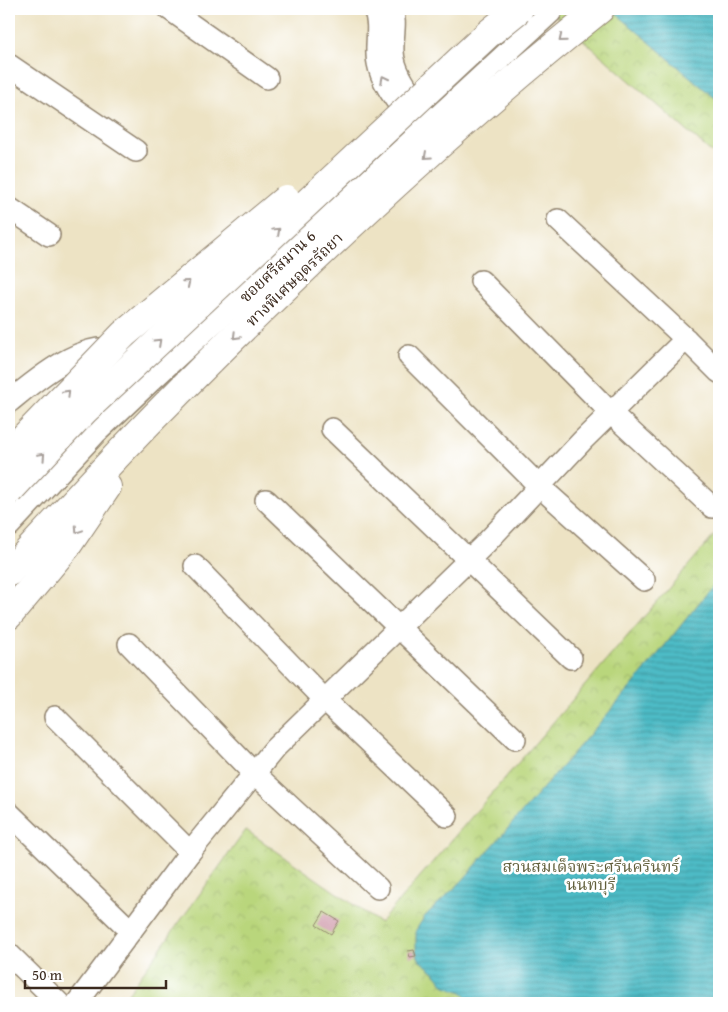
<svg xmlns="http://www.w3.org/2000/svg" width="728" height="1012" viewBox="0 0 728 1012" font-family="'Gentium Book Plus','Noto Serif Thai',serif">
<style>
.park{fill:url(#park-crowns);stroke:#7a804d}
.water{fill:url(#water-rules);stroke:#447272}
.building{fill:#cd95a7}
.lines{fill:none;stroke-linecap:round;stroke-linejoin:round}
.minor-casing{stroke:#948671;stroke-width:24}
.motorway-casing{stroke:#948671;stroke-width:30}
.minor{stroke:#fff;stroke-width:21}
.motorway{stroke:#fff;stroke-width:28}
.motorway-bridge-casing{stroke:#948671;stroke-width:30;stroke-linecap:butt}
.motorway-bridge{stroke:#fff;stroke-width:28}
.oneway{stroke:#a79f9a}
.labels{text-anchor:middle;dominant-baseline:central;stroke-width:5;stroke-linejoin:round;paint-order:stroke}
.street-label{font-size:16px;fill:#3b2a1e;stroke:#fff}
.park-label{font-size:16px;fill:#615e3a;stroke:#fff}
</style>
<defs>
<pattern id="park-crowns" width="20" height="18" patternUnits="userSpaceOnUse" patternTransform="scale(1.25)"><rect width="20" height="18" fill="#b9d67c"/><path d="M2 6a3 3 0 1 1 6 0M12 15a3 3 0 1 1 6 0" fill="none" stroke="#a0b86b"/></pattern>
<pattern id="water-rules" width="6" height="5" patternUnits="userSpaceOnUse" patternTransform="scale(1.25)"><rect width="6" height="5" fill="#4dbbc6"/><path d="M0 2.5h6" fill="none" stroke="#4198a0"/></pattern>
</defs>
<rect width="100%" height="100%" fill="#fff"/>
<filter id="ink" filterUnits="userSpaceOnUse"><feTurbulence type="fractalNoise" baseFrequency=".02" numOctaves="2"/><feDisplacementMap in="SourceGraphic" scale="10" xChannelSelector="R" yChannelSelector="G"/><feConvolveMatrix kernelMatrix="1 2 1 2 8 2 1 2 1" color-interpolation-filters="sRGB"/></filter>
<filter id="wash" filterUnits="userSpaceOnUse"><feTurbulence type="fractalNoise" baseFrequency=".0096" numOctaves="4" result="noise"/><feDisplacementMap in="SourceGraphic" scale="20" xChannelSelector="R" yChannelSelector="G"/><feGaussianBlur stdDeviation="1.12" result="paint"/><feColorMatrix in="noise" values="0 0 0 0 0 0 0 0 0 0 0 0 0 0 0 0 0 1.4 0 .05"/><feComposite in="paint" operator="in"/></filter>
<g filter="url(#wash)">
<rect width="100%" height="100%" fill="#ede3c4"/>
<!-- park -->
<g class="park">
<path d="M548,9H719V159Z"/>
<path d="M719,530V1003H121L246,830L380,923Z"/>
</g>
<!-- water -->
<g class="water">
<path d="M611,9H719V101L704,89Z"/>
<path d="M719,578V1003H475L462,992L445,986L433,971L420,961L416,952V930L425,916L462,881L637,680Z"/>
</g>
<g id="blocks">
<!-- building -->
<g class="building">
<path d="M324,912L339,921L331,934L316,925Z"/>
<path d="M414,950L416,956L410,957L408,951Z"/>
</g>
</g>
</g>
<g filter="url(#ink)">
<use href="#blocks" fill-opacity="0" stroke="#948671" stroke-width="1"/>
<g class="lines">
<defs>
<g id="minor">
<path d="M169,9L267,78"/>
<path d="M374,9C382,27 374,45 378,63C382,85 400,105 413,124"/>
<path d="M392,9C397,23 392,37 393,52C394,74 412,94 423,112"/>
<path d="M9,65L136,151"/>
<path d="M9,208L49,235"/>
<path d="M481,281L611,413L712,507"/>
<path d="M686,339L719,372"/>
<path d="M409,356L539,486L644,580"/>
<path d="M9,402C35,381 91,331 127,355C134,360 140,368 146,374"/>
<path d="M332,429L571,658"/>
<path d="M266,500L515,739"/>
<path d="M9,526L95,434L152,380L551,12"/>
<path d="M195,566L325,700L447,816"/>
<path d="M129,644L254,773L378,888"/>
<path d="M55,717L190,852"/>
<path d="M9,813L131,931"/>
<path d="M9,954L59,1003"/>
<path d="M77,1003L190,852L275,748L485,544L583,440L686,339L558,220"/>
</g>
<g id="motorway">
<path d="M9,572C57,520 105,467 155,416C296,273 443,134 600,9"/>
<path d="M9,615L67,546L107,487"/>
</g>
</defs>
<!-- minor casing -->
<use href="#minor" class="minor-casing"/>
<!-- motorway casing -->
<use href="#motorway" class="motorway-casing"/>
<!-- minor -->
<use href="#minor" class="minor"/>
<!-- motorway -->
<use href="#motorway" class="motorway"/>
<defs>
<g id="motorway-bridge">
<path d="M9,453L124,334L286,199"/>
<path d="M9,491L85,410L488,34L519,9"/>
</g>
</defs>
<!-- motorway-bridge casing -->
<use href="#motorway-bridge" class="motorway-bridge-casing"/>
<!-- motorway-bridge -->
<use href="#motorway-bridge" class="motorway-bridge"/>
</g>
<!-- one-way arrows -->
<defs><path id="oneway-chevron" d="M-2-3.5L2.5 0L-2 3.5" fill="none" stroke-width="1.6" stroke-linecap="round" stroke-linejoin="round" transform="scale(1.25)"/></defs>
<g class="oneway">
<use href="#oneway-chevron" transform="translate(562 39) rotate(141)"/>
<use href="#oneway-chevron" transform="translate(384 79) rotate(-117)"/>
<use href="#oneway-chevron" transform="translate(427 156) rotate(138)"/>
<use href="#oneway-chevron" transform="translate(277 231) rotate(-43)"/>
<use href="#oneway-chevron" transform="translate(187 283) rotate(-40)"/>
<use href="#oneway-chevron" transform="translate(236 336) rotate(135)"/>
<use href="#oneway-chevron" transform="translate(158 342) rotate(-43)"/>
<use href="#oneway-chevron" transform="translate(67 393) rotate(-46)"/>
<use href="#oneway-chevron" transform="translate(42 456) rotate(-47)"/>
<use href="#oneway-chevron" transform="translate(78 530) rotate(124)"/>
</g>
</g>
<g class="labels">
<!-- street labels -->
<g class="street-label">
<text transform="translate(277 266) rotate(-43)">ซอยศรีสมาน 6</text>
<text transform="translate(294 279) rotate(-44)">ทางพิเศษอุดรรัถยา</text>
</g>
<!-- park labels -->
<g class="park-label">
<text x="591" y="866">สวนสมเด็จพระศรีนครินทร์<tspan x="591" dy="18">นนทบุรี</tspan></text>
</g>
</g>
<!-- margin -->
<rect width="728" height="1012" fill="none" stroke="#fff" stroke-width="30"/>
<!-- scale -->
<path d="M25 980v8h141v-8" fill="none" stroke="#3b2a1e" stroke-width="2.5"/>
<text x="32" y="980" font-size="15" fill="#3b2a1e" stroke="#ffffff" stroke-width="4" paint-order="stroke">50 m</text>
</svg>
